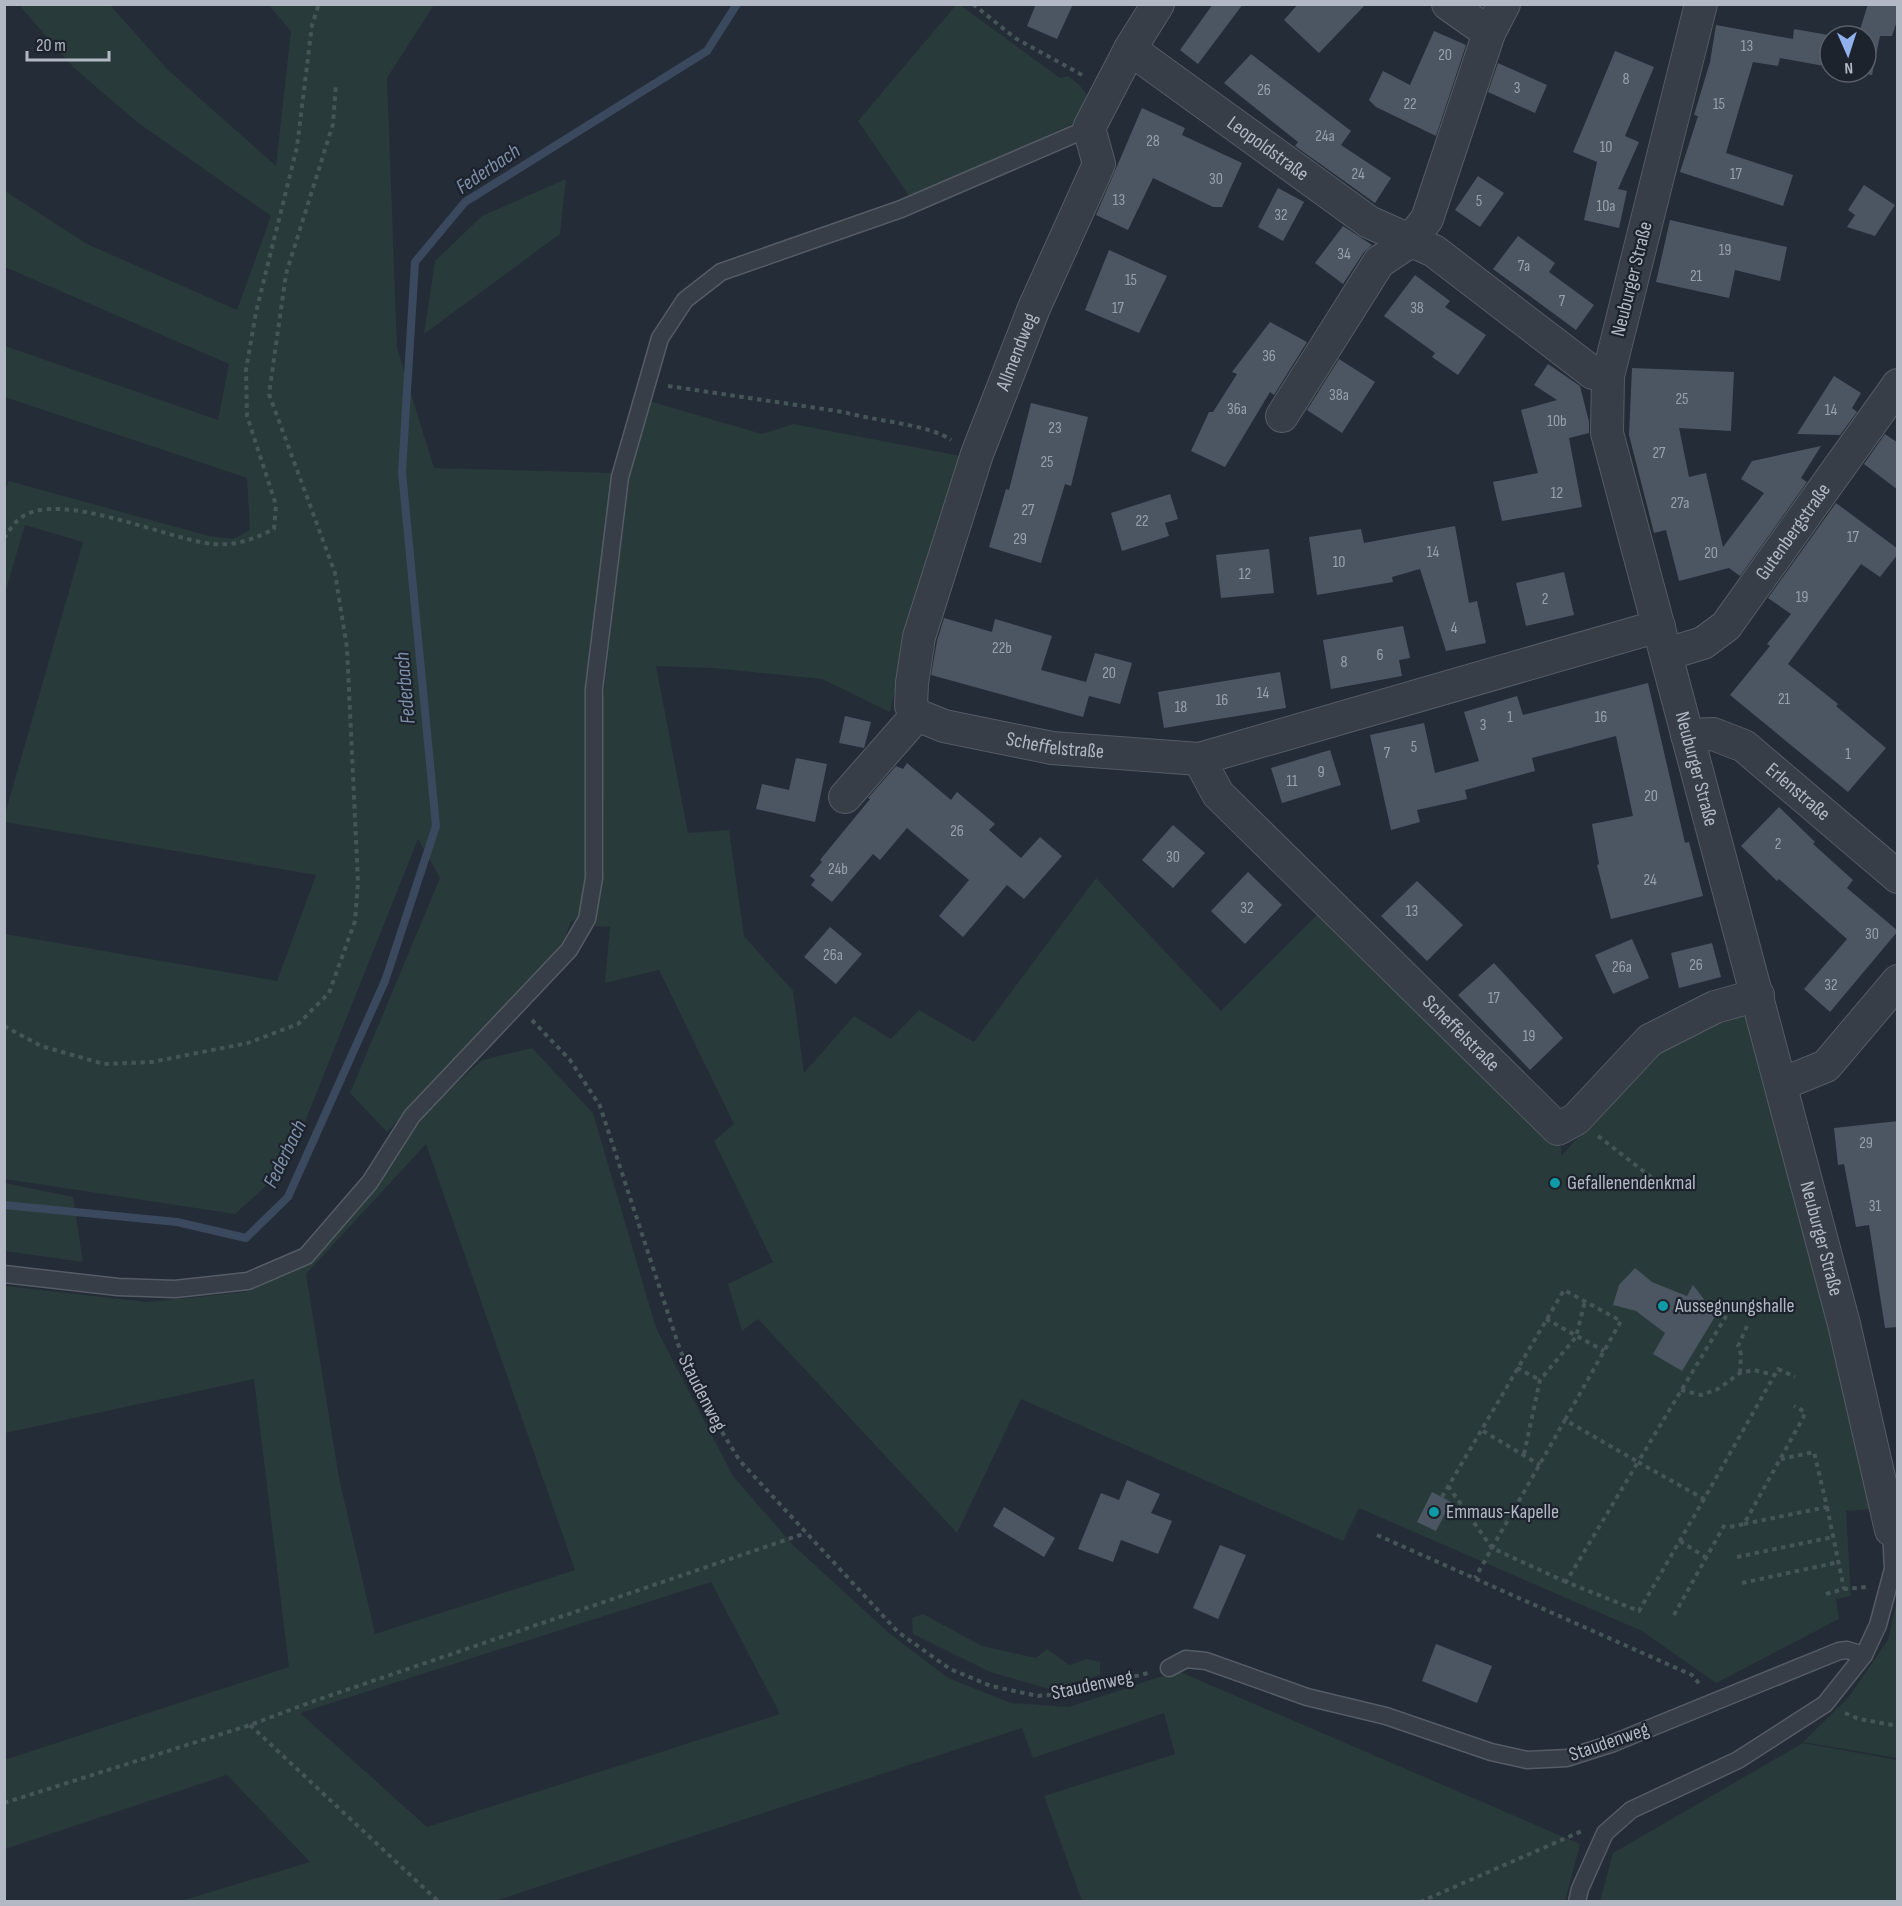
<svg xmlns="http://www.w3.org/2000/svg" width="1902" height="1906" viewBox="0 0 1902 1906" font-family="'Sofia Sans Condensed',sans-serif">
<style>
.green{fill:#293a3a;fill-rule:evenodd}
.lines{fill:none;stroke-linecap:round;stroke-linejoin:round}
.stream{stroke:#3b495f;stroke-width:8}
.building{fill:#4c5663}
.lane-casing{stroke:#555c66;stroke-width:19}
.street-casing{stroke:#555c66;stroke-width:34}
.path{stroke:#465558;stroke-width:4;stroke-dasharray:4.5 4.5;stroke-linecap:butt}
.lane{stroke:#373e48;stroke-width:16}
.street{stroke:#373e48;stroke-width:32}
.culture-dot{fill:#0f9aa8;stroke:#1d232d;stroke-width:2}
.labels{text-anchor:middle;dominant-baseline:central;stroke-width:4.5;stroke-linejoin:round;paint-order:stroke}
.number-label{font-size:16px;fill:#98a0ac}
.street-label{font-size:20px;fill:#b2b9c4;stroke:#1d232d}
.poi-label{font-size:20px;fill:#b2b9c4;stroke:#1d232d;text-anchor:start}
.water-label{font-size:21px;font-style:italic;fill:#7d8fa9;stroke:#1d232d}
</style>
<rect width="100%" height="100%" fill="#242c37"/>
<!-- green -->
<g class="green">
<path d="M19,5H110L168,70L276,166L291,31L269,5H434L387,78L397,348L434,468L614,473L587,691L585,878L579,917L571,922L561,948L387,1132L350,1093L440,878L418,839L287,1167L235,1214L5,1179V934L277,981L316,875L5,822V814L83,542L25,525L5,593L4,493L9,481L209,536L233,539L250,530L247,478L5,397V346L218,420L229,364L5,267V191L87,244L237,310L271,216L137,122L73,67Z"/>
<path d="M956,5H960L1060,78L1068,76C1089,91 1097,105 1074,123L910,197L858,121Z"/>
<path d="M566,179L560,234L424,334L435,261L482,216Z"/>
<path d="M649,401L762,434L793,424L966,457L904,652L890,712L822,679L713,668L656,666L688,833L729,830L744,936L793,991L804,1073L854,1016L891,1039L919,1010L974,1042L1096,878L1221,1011L1322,910L1561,1147V1156L1655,1055L1693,1027L1752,1009L1871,1509L1846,1511L1851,1596L1836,1599L1839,1619L1716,1683L1642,1631L1359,1508L1343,1541L1021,1399L957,1533L758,1319L742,1331L728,1284L773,1262L714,1141L734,1124L659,970L605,983L610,927L595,926L604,869L603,702L616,581L630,474Z"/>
<path d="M532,1048L593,1113L656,1328L733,1476L793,1545L889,1633L948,1678L1011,1703L1069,1707L1178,1671L1580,1844L1565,1901H1082L1044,1796L1175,1754L1164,1713L1033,1758L1022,1728L495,1901H181L310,1862L227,1775L5,1849L4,1760L289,1667L254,1379L5,1433V1286L147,1302L246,1292L310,1264L421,1116L482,1060ZM426,1144L575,1570L375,1634L339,1478L306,1274ZM711,1582L780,1714L427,1827L300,1713Z"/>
<path d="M5,1183L73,1197L83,1262L5,1251Z"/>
<path d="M1897,1600V1758L1803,1742L1848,1698L1888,1640Z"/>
<path d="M923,1614L982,1646L1036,1658L1047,1649L1069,1665L1087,1659L1100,1662V1675L1049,1689L990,1672L913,1634L912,1618Z"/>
<path d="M1803,1743L1897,1760V1901H1600L1613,1853Z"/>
</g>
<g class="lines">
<!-- stream -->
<path class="stream" d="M4,1205L177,1222L246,1238L288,1197L385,981L436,826L402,472L415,262L465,202L707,51L737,4"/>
</g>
<!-- building -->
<g class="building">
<path d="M1036,4H1073L1057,39L1027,26Z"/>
<path d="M1213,4H1243L1198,64L1180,50Z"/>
<path d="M1298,4H1366L1319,53L1284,20Z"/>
<path d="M1868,4H1898V18L1892,36H1880L1872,75L1854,72H1866V36H1858Z"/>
<path d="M1716,25L1793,39L1794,29L1834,36H1830V67L1780,58L1778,66L1753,62L1726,153L1793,175L1783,206L1680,172L1698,116L1694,115L1710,62Z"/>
<path d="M1434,31L1466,45L1436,136L1376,107L1369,100L1383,71L1410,85Z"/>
<path d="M1615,51L1654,67L1625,136L1639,142L1618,189L1627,191L1619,228L1584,220L1597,162L1573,152Z"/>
<path d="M1251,54L1351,131L1341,145L1391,178L1375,203L1295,146L1298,142L1224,83Z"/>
<path d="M1498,63L1547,85L1535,113L1488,92Z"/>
<path d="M1142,108L1185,128L1182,135L1242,163L1222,207H1213L1153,178L1128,230L1096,215Z"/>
<path d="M1478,176L1504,193L1480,227L1455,210Z"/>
<path d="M1864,185L1895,205L1875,236L1847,227L1855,215L1848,210Z"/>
<path d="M1278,188L1304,202L1283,241L1258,227Z"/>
<path d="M1670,220L1787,247L1780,281L1735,270L1729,298L1656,282Z"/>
<path d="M1343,226L1372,245L1364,252L1343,284L1315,263Z"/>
<path d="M1518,236L1555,263L1549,272L1594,305L1576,330L1493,269Z"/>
<path d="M1109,250L1167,276L1139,333L1085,310Z"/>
<path d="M1415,275L1450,301L1445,307L1486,335L1458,375L1432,357L1435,353L1384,316Z"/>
<path d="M1270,322L1307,342L1274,395L1270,392L1225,467L1191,451L1209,412H1213L1237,374L1232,372Z"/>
<path d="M1339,359L1375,382L1342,433L1307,410Z"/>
<path d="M1548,364L1580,386L1589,422V433L1569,438L1582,507L1502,521L1493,482L1538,473L1521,410L1557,400L1534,385Z"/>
<path d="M1632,368L1734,372L1731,431L1679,428L1689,477L1706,473L1723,547L1764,493L1741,479L1752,461L1821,446L1801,478L1807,482L1740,576L1729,568L1679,581L1666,530L1654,533L1629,435Z"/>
<path d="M1834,376L1861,393L1852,408L1857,412L1840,435L1797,434Z"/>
<path d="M1031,403L1088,417L1071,486L1065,484L1041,563L989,547L1006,489L1009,490Z"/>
<path d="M1885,434L1898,443V490L1864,464Z"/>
<path d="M1170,494L1178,519L1165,523L1169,536L1122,551L1111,513Z"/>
<path d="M1836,503L1898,549V554L1880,577L1861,564L1788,664L1838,704L1836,706L1886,748L1848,792L1730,695L1770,646L1767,644L1791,614L1768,598Z"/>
<path d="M1455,526L1469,603L1477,601L1486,643L1446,651L1420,569L1392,577L1393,582L1317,595L1309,537L1361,529L1364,543Z"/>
<path d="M1269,549L1274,593L1221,598L1216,555Z"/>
<path d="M1564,572L1574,615L1526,626L1516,583Z"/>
<path d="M944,618L992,632L995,619L1052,636L1041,670L1086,682L1095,653L1132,663L1120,704L1089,696L1083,717L931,675L937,641Z"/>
<path d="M1403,626L1410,658L1399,660L1402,676L1331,689L1323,640Z"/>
<path d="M1280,672L1286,708L1164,728L1158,692Z"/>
<path d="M1648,683L1685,843L1689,842L1703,896L1611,919L1597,865L1599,864L1592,824L1633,816L1616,736L1532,758L1535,771L1465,790L1467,799L1417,810L1420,822L1391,830L1370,735L1424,723L1435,773L1479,761L1464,712L1517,696L1523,715Z"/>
<path d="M845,716L871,722L864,748L839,743Z"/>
<path d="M1330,750L1341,785L1282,803L1271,768Z"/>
<path d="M796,758L827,764L815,822L756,809L762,784L789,790Z"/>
<path d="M907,763L951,800L957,792L995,824L989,830L1021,858L1040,837L1062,856L1024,899L1007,885L963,937L939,916L969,880L907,828L880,860L873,854L832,902L811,885L815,880L810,876L822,862L820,860L870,799L868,798L896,766L903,769Z"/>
<path d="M1779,807L1815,842L1813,844L1853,880L1847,888L1898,931L1830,1012L1804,989L1847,939L1779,879L1777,881L1741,846Z"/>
<path d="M1173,825L1205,853L1173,888L1142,860Z"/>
<path d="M1248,872L1282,905L1245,944L1211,911Z"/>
<path d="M1417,881L1463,925L1427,961L1381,916Z"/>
<path d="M830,927L862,954L836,984L804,957Z"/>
<path d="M1632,939L1649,978L1613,994L1595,955Z"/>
<path d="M1712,943L1721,977L1679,988L1671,953Z"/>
<path d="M1494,963L1563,1038L1530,1070L1458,995Z"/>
<path d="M1898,1121V1327L1885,1328L1869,1225L1856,1227L1844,1164L1838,1165L1834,1128Z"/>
<path d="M1635,1268L1652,1282L1687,1296L1693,1285L1716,1315L1682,1371L1653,1354L1665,1333L1636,1311L1613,1305L1619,1285Z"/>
<path d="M1127,1480L1160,1494L1151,1513L1172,1521L1158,1554L1121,1540L1113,1562L1078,1549L1101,1493L1119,1500Z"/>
<path d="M1432,1492L1451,1502L1436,1531L1417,1522Z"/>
<path d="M1004,1507L1055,1538L1044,1557L993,1526Z"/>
<path d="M1220,1545L1246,1555L1218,1619L1193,1608Z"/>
<path d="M1436,1644L1492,1666L1477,1703L1422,1681Z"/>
</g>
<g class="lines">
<defs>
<g id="lane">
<path d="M4,1274L118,1287L175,1289L248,1281L306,1256L370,1182L412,1116L569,950L587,919L594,878V689L620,477L660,338L685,300L721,272L901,209L1089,128"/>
<path d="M1169,1668L1186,1659L1206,1661L1307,1697L1386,1716L1491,1752L1527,1760L1567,1758L1611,1744L1839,1651L1847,1650L1864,1655"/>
<path d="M1577,1902L1580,1889L1605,1833L1631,1810L1738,1760L1825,1704L1864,1655L1878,1625L1893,1569L1891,1530"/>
</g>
<g id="street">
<path d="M1448,4L1489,33"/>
<path id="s1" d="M1701,4L1608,376L1607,433L1844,1324L1891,1530L1898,1531"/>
<path id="s2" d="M1130,49L1369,222L1434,251L1593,373L1608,376"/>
<path d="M1282,416L1379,262L1409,242L1427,219L1489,33L1504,4"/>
<path id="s3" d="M1667,654L1703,643L1726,626L1898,385"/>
<path id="s4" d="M917,715L944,726L1052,748L1199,759L1659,626"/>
<path id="s5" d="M917,715L911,706L912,683L919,637L977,454L1034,308L1099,164L1089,128L1130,49L1158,4"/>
<path id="s6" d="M1687,735L1713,734L1744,746L1898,877"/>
<path id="s7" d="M1199,759L1218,794L1558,1129L1576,1119L1650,1040L1715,1007L1758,995"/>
<path d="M845,797L917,715"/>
<path d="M1782,1084L1826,1066L1898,981"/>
</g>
</defs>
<!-- lane casing -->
<use href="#lane" class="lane-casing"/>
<!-- street casing -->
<use href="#street" class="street-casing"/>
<!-- path -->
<g class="path">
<path d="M973,4L1015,38L1084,76"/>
<path d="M668,386L844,412C873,421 929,424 951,440"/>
<path d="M4,538C9,531 15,521 22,517C61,490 166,539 213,544C236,546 254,539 274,529L276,505L247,416L246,370L256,312L297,147L312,25L319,4"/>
<path d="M532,1020L570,1060L600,1106L680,1350L706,1406L740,1461L898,1632L950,1669L991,1686L1038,1696L1069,1693L1148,1673"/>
<path d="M4,1026L41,1046L104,1064L152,1062L248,1043L298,1024L329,993L355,921L358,882L347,648L335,573L269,394L286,274L333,124L336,84"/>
<path d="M1598,1136L1651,1177"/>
<path d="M1731,1308L1638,1462L1704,1499L1778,1369L1795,1377"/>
<path d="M1546,1319L1604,1351"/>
<path d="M1517,1368L1540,1380"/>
<path d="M1740,1373L1741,1354L1738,1346L1749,1322"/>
<path d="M1681,1390L1701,1395L1718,1389L1740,1373L1754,1370L1774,1375"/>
<path d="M1483,1431L1540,1465"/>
<path d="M1524,1454L1540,1380L1576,1337L1585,1301"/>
<path d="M1448,1486L1492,1548L1475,1578"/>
<path d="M1442,1497L1564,1290L1621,1321L1565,1420"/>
<path d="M1827,1507L1844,1589"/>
<path d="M1744,1524L1827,1507L1814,1452L1781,1459"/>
<path d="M1730,1527L1744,1524L1803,1418L1805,1412L1794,1406"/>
<path d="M1377,1535L1692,1675L1701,1686"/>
<path d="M1680,1541L1707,1558"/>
<path d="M1737,1557L1833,1537"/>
<path d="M1566,1582L1492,1548L1565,1420L1638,1462L1566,1582L1639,1611L1704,1499"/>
<path d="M1742,1583L1839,1562"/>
<path d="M1826,1594L1844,1589L1867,1587"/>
<path d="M1674,1615L1725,1524"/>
<path d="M1845,1713L1859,1719L1898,1726"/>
<path d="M250,1725L439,1902"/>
<path d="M4,1803L250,1725L314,1701L806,1533"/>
<path d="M1420,1902L1582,1831"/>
</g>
<!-- lane -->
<use href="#lane" class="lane"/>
<!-- street -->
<use href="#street" class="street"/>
</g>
<!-- markers -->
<g class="culture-dot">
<circle cx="1555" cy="1183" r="6"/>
<circle cx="1663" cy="1306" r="6"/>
<circle cx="1434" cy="1512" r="6"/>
</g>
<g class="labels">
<!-- number labels -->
<g class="number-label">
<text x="1747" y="46">13</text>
<text x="1445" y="55">20</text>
<text x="1626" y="79">8</text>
<text x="1517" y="88">3</text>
<text x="1264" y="90">26</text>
<text x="1410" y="104">22</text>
<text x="1719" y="104">15</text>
<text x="1325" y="136">24a</text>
<text x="1153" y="141">28</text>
<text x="1606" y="147">10</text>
<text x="1358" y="174">24</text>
<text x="1736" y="174">17</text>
<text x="1216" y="179">30</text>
<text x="1119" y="200">13</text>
<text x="1479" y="201">5</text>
<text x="1606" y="206">10a</text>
<text x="1281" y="215">32</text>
<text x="1725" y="250">19</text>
<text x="1344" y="254">34</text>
<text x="1524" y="266">7a</text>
<text x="1696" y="276">21</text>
<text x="1131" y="280">15</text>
<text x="1562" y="301">7</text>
<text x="1118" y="308">17</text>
<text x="1417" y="308">38</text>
<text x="1269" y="356">36</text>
<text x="1339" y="395">38a</text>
<text x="1682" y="399">25</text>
<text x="1237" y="409">36a</text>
<text x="1831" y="410">14</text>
<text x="1557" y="421">10b</text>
<text x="1055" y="428">23</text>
<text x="1659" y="453">27</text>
<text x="1047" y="462">25</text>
<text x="1557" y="493">12</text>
<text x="1680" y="503">27a</text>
<text x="1028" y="510">27</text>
<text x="1142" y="521">22</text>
<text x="1853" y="537">17</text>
<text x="1020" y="539">29</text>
<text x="1433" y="552">14</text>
<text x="1711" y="553">20</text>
<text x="1339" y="562">10</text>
<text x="1245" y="574">12</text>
<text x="1802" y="597">19</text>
<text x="1545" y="599">2</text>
<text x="1454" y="628">4</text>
<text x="1002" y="648">22b</text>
<text x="1380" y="655">6</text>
<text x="1344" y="662">8</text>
<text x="1109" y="673">20</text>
<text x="1263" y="693">14</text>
<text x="1784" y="699">21</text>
<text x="1222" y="700">16</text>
<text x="1181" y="707">18</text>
<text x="1510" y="717">1</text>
<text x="1601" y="717">16</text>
<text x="1483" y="725">3</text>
<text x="1414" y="747">5</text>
<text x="1387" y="753">7</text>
<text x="1848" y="754">1</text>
<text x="1321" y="772">9</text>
<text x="1292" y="781">11</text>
<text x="1651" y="796">20</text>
<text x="957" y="831">26</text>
<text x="1778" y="844">2</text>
<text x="1173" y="857">30</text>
<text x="838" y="869">24b</text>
<text x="1650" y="880">24</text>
<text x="1247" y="908">32</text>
<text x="1412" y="911">13</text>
<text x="1872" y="934">30</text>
<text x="833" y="955">26a</text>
<text x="1696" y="965">26</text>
<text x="1622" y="967">26a</text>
<text x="1831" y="985">32</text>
<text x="1494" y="998">17</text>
<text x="1529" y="1036">19</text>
<text x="1866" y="1143">29</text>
<text x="1875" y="1206">31</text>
</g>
<!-- street labels -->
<g class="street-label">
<text stroke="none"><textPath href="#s2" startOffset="170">Leopoldstraße</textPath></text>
<text transform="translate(1632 279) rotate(-76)">Neuburger Straße</text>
<text stroke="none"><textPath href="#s5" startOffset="382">Allmendweg</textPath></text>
<text stroke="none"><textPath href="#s3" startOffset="182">Gutenbergstraße</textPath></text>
<text stroke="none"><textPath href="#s4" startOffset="142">Scheffelstraße</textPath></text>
<text stroke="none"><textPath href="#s1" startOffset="788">Neuburger Straße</textPath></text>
<text stroke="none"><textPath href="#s6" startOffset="130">Erlenstraße</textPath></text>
<text stroke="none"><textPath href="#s7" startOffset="381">Scheffelstraße</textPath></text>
<text stroke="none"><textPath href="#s1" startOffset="1274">Neuburger Straße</textPath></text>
<text transform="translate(702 1393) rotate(63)">Staudenweg</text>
<text transform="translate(1092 1685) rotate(-12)">Staudenweg</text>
<text transform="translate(1609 1742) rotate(-19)">Staudenweg</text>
</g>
<!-- poi labels -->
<g class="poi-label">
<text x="1567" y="1183">Gefallenendenkmal</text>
<text x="1675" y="1306">Aussegnungshalle</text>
<text x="1446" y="1512">Emmaus-Kapelle</text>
</g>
<!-- water labels -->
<g class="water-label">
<text transform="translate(488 169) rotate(-34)">Federbach</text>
<text transform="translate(405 688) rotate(-95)">Federbach</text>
<text transform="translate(285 1154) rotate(-64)">Federbach</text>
</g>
</g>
<!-- border -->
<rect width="1902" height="1906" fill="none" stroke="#b2b9c4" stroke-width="12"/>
<!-- north arrow -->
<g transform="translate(1848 54) rotate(177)"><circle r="28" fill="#1d232d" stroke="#595f69" stroke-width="1.5"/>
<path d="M0-4.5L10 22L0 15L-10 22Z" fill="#90b1ec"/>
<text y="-9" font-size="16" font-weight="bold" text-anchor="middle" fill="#b2b9c4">N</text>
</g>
<!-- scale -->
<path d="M27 51v9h82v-9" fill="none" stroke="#b2b9c4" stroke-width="3"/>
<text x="36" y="51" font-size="18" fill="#b2b9c4" stroke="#1d232d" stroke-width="4.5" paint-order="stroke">20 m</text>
</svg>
